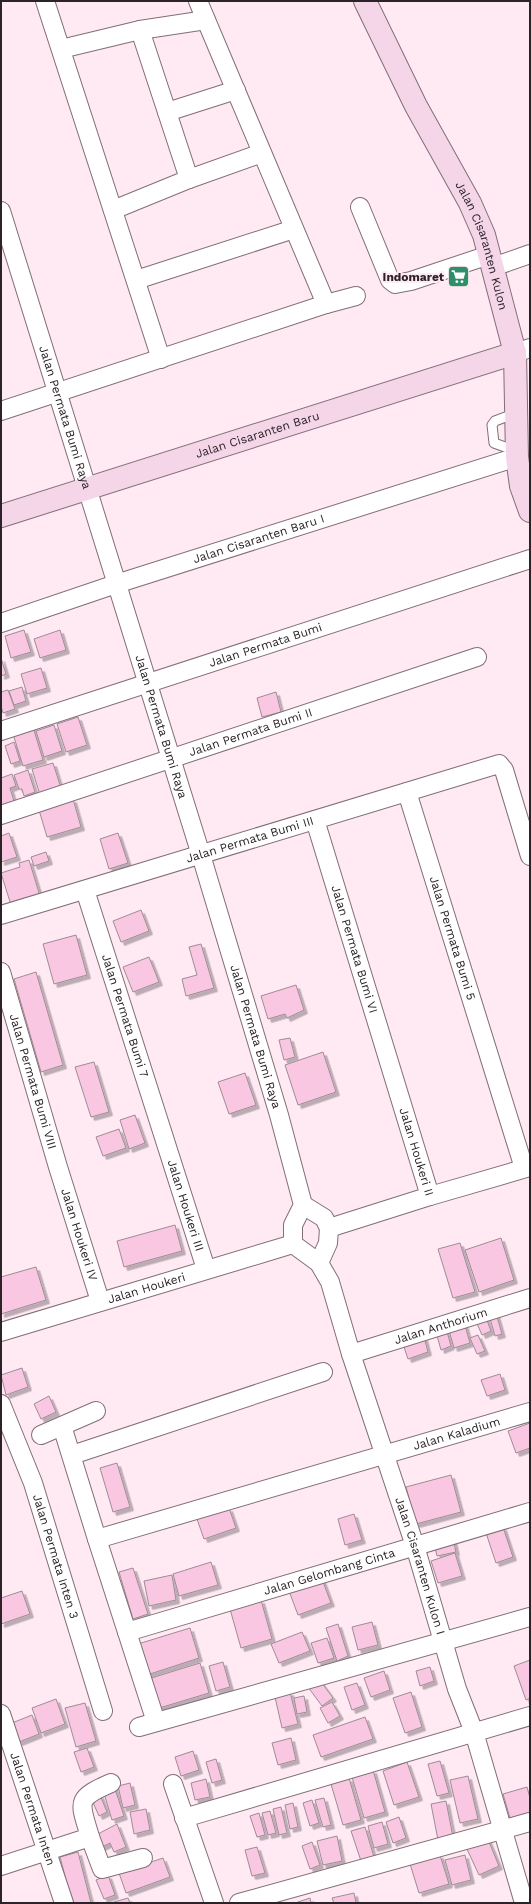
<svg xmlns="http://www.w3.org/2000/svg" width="531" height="1904" viewBox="0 0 531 1904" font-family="'Work Sans',sans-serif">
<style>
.building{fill:#f9c7e1;stroke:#9f8b95;filter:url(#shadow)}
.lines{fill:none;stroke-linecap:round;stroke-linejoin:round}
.lane-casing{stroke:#816e77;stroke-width:11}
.street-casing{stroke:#816e77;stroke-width:20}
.secondary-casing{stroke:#816e77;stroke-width:24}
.lane{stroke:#fff;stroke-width:9}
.street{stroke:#fff;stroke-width:18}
.secondary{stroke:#f5d6e8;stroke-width:22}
.labels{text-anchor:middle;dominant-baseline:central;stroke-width:4;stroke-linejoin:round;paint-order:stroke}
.street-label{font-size:12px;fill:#2b2327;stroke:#ffe9f3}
.poi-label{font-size:12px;font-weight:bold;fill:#2b2327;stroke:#ffe9f3;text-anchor:end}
</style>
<defs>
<filter id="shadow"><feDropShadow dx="3.5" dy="3.5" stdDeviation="0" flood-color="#0004"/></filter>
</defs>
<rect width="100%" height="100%" fill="#ffe9f3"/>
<!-- building -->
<g class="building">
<path d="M24,630L31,652L11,658L5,636Z"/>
<path d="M60,630L66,650L40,658L34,639Z"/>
<path d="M1,658L6,674L1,676Z"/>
<path d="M41,668L47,688L27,694L21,674Z"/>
<path d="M22,687L26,701L14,705L9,691Z"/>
<path d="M8,690L15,709L3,713L1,706V692Z"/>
<path d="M276,692L281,712L262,717L257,698Z"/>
<path d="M78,717L87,745L66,752L57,724Z"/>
<path d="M54,725L62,751L44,757L36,731Z"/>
<path d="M33,727L43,760L23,766L13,734Z"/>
<path d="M14,742L20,761L11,764L5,746Z"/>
<path d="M53,763L61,788L40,795L32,769Z"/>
<path d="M28,770L35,792L24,796L22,789H19L14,775Z"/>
<path d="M12,774L16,786L10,788L14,801L1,805V778Z"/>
<path d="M73,799L81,827L47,837L39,810Z"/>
<path d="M9,833L17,857L1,862V836Z"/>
<path d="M118,833L128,863L109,869L100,839Z"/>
<path d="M46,852L49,861L34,866L31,857Z"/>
<path d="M29,860L40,896L11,905L1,873L20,867L19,863Z"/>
<path d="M141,910L149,931L121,942L113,921Z"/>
<path d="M76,935L87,975L54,984L43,944Z"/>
<path d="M201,944L214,988L186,996L182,979L197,975L189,947Z"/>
<path d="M149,957L159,982L133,992L123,967Z"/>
<path d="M36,972L63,1065L41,1072L14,979Z"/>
<path d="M296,985L304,1010L287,1018L285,1014L268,1019L261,996Z"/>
<path d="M290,1038L295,1057L284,1060L279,1040Z"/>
<path d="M323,1052L336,1092L298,1105L285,1065Z"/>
<path d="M94,1062L109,1112L91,1117L75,1067Z"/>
<path d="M245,1073L256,1105L229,1114L218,1082Z"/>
<path d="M135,1115L145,1143L129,1149L120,1120Z"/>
<path d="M119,1129L126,1148L103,1156L96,1137Z"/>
<path d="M175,1225L182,1251L124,1267L117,1241Z"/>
<path d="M501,1238L514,1280L479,1292L465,1250Z"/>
<path d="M460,1243L475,1292L453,1298L438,1249Z"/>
<path d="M36,1267L46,1300L1,1314V1277Z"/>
<path d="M496,1313L502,1334L495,1336L489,1315Z"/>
<path d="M485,1315L491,1331L482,1335L475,1319Z"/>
<path d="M464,1322L470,1343L454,1348L448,1327Z"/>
<path d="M446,1328L451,1346L441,1350L436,1332Z"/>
<path d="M478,1335L485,1351L477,1354L470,1338Z"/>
<path d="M424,1337L428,1352L408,1359L403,1344Z"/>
<path d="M22,1368L28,1387L6,1395L1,1375Z"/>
<path d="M500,1374L505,1390L487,1396L481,1380Z"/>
<path d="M49,1396L56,1412L41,1419L34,1404Z"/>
<path d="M530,1423V1448L516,1453L508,1431Z"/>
<path d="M117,1463L130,1507L113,1512L100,1468Z"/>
<path d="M451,1475L461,1512L416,1524L406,1487Z"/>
<path d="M229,1508L236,1528L204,1539L197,1519Z"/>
<path d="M354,1514L362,1540L345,1545L338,1519Z"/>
<path d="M503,1527L513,1557L496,1563L486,1533Z"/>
<path d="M453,1539L456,1552L437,1556L434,1543Z"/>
<path d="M455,1553L462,1576L438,1583L431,1561Z"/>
<path d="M211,1562L218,1585L179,1596L173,1574Z"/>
<path d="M133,1568L148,1614L133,1619L119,1572Z"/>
<path d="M172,1575L176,1600L149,1606L144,1581Z"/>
<path d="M322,1579L331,1603L298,1615L289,1591Z"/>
<path d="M22,1591L30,1614L1,1624V1598Z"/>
<path d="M261,1600L272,1639L241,1648L230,1609Z"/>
<path d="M372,1622L378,1645L358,1650L352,1627Z"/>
<path d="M338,1624L348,1656L337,1661L326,1628Z"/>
<path d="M190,1628L199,1658L147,1675L138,1644Z"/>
<path d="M302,1632L310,1651L279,1663L271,1644Z"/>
<path d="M327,1638L334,1658L318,1663L311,1643Z"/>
<path d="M530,1660V1698L526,1700L514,1666Z"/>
<path d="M223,1662L230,1687L216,1691L209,1666Z"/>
<path d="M200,1663L209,1693L156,1709L148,1679Z"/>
<path d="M430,1667L434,1681L420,1686L416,1671Z"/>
<path d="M384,1671L390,1690L371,1697L364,1678Z"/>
<path d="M319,1679L333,1698L322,1706L308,1687Z"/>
<path d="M357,1683L365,1705L352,1710L344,1687Z"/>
<path d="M290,1692L298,1724L282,1728L275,1697Z"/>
<path d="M411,1692L422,1727L405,1733L393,1698Z"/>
<path d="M304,1696L307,1712L297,1714L294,1698Z"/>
<path d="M56,1699L65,1724L41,1733L32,1708Z"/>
<path d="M332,1702L340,1716L328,1723L320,1708Z"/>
<path d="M85,1703L96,1741L76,1747L65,1708Z"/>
<path d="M32,1715L39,1734L19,1742L12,1723Z"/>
<path d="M365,1717L373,1739L321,1757L313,1735Z"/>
<path d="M291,1738L296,1760L278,1765L272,1743Z"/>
<path d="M87,1748L94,1767L81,1772L74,1752Z"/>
<path d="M193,1751L199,1770L181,1776L175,1757Z"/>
<path d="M216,1759L222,1780L212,1783L206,1762Z"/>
<path d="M440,1761L449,1793L437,1796L428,1764Z"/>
<path d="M407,1762L419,1797L394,1805L383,1771Z"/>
<path d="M373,1770L385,1812L364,1818L352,1777Z"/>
<path d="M468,1776L478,1819L460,1823L450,1780Z"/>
<path d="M349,1778L361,1820L343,1825L331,1784Z"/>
<path d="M206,1779L210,1797L195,1800L191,1783Z"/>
<path d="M130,1783L135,1805L123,1808L118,1786Z"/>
<path d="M114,1786L124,1816L112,1820L103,1790Z"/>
<path d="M527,1787L530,1798V1813L510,1818L503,1794Z"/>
<path d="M100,1795L107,1812L99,1816L91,1798Z"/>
<path d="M324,1798L331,1825L323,1827L315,1800Z"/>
<path d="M312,1800L319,1823L310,1826L303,1803Z"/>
<path d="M446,1801L453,1837L438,1840L431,1804Z"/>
<path d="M293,1803L298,1827L290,1829L285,1805Z"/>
<path d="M281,1807L287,1833L279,1835L273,1809Z"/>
<path d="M146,1809L150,1830L134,1834L130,1812Z"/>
<path d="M270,1811L276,1833L268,1835L262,1813Z"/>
<path d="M259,1813L265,1835L257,1837L250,1816Z"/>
<path d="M399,1817L406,1838L393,1843L386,1822Z"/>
<path d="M382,1822L388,1844L374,1848L368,1826Z"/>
<path d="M117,1824L126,1847L114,1852L110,1843L102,1847L96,1835Z"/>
<path d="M365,1827L374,1857L361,1861L351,1831Z"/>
<path d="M337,1836L342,1861L323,1865L317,1841Z"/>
<path d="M487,1837L499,1866L479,1875L466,1847Z"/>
<path d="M312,1842L320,1865L310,1869L302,1846Z"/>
<path d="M257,1847L265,1873L252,1876L245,1850Z"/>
<path d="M78,1852L91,1903H72L60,1857Z"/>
<path d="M440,1855L449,1884L419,1893L410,1864Z"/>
<path d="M465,1855L471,1880L452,1885L445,1860Z"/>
<path d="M163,1858L170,1877L126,1893L119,1873Z"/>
<path d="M108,1875L115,1895L104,1899L96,1880Z"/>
<path d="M354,1893L356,1903H334L332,1898Z"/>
<path d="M128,1898L130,1903H114V1902Z"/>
<path d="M310,1898L311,1903H295Z"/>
</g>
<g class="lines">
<defs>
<path id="lane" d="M516,413L495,421L492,425L494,443L516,451"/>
<g id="street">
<path d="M45,1L161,359"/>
<path d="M61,49L140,30"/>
<path d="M167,112L236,90"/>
<path d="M189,179L262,153"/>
<path d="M360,207L390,280L395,284L411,281L489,255"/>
<path d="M113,210L189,179L140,30L206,20"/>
<path id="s1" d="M1,211L201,855L279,1115L303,1205L293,1225V1244"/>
<path d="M493,267L530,254"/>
<path d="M136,280L294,229"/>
<path d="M326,304L356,296"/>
<path d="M515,353L530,348"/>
<path d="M1,411L326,304L198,1"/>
<path id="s2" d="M1,623L116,584L517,457"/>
<path id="s3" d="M1,731L530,559"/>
<path id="s4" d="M407,792L524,1168"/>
<path id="s5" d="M1,815L477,657"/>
<path id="s6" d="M315,820L430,1196"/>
<path id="s7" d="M85,890L206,1269"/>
<path id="s8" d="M1,915L499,764L504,770L530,856"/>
<path id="s9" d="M1,972L58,1167L100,1301"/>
<path d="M303,1205L324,1218L329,1228L430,1196L530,1167"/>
<path id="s10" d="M293,1244L319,1263L330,1282L351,1354L415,1546L457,1689L474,1732L524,1903"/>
<path d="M319,1263L328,1243L329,1228"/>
<path id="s11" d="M1,1332L293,1244"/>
<path id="s12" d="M351,1354L530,1298"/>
<path id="s13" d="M1,1404L33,1483L103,1711"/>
<path d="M62,1426L97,1539"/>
<path d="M41,1435L96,1411"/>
<path d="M72,1455L323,1372"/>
<path id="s14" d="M127,1632L530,1512"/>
<path id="s15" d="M1,1714L64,1903"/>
<path id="s16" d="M156,1722L97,1539L530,1412"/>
<path d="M139,1727L530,1617"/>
<path d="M173,1784L214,1903"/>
<path d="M184,1818L530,1716"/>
<path d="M90,1837L102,1869L143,1858"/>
<path d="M1,1866L90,1837C80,1802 74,1799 111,1783"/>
<path d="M239,1903L530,1822"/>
</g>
<g id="secondary">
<path id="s17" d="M365,1L416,106L470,203L484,235L515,353L517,457L521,486L530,511"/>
<path id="s18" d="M1,516L515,353"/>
</g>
</defs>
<!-- lane casing -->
<use href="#lane" class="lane-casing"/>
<!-- street casing -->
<use href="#street" class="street-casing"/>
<!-- secondary casing -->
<use href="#secondary" class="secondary-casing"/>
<!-- lane -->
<use href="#lane" class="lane"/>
<!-- street -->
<use href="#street" class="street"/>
<!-- secondary -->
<use href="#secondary" class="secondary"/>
</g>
<!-- icons -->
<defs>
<symbol id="supermarket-square" viewBox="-11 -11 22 22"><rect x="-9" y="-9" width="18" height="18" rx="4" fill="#2e8f69" stroke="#ffe9f3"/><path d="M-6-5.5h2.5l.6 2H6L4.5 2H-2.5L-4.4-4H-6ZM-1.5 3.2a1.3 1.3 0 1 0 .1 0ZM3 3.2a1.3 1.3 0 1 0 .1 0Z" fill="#fff"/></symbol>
</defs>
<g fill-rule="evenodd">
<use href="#supermarket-square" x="446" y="264" width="25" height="25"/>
</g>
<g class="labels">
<!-- street labels -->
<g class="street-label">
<text stroke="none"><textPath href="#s17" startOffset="272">Jalan Cisaranten Kulon</textPath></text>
<text stroke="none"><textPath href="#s1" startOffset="216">Jalan Permata Bumi Raya</textPath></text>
<text stroke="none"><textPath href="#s18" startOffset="269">Jalan Cisaranten Baru</textPath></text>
<text stroke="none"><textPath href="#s2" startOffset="271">Jalan Cisaranten Baru I</textPath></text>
<text stroke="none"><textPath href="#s3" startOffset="278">Jalan Permata Bumi</textPath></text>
<text stroke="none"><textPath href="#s1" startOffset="540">Jalan Permata Bumi Raya</textPath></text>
<text stroke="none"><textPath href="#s5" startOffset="263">Jalan Permata Bumi II</textPath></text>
<text stroke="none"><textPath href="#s8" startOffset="260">Jalan Permata Bumi III</textPath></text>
<text stroke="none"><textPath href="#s4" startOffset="153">Jalan Permata Bumi 5</textPath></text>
<text stroke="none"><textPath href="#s6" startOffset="135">Jalan Permata Bumi VI</textPath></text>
<text stroke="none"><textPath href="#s7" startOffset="132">Jalan Permata Bumi 7</textPath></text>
<text stroke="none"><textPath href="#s1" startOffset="864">Jalan Permata Bumi Raya</textPath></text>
<text stroke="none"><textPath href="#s9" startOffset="114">Jalan Permata Bumi VIII</textPath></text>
<text stroke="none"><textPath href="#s6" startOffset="347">Jalan Houkeri II</textPath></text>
<text stroke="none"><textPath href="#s7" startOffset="331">Jalan Houkeri III</textPath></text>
<text stroke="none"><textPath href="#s9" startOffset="274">Jalan Houkeri IV</textPath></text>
<text stroke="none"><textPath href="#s11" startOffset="152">Jalan Houkeri</textPath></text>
<text stroke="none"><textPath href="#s12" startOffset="94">Jalan Anthorium</textPath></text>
<text stroke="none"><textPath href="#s16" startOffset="567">Jalan Kaladium</textPath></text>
<text stroke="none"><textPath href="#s13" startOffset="162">Jalan Permata Inten 3</textPath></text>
<text stroke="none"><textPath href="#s10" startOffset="352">Jalan Cisaranten Kulon I</textPath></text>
<text stroke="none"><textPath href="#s14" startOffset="211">Jalan Gelombang Cinta</textPath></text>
<text stroke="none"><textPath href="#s15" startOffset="100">Jalan Permata Inten</textPath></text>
</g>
<!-- poi labels -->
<g class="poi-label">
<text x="444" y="277">Indomaret</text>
</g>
</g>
<!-- border -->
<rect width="531" height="1904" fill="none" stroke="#2b2327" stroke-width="4"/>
</svg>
